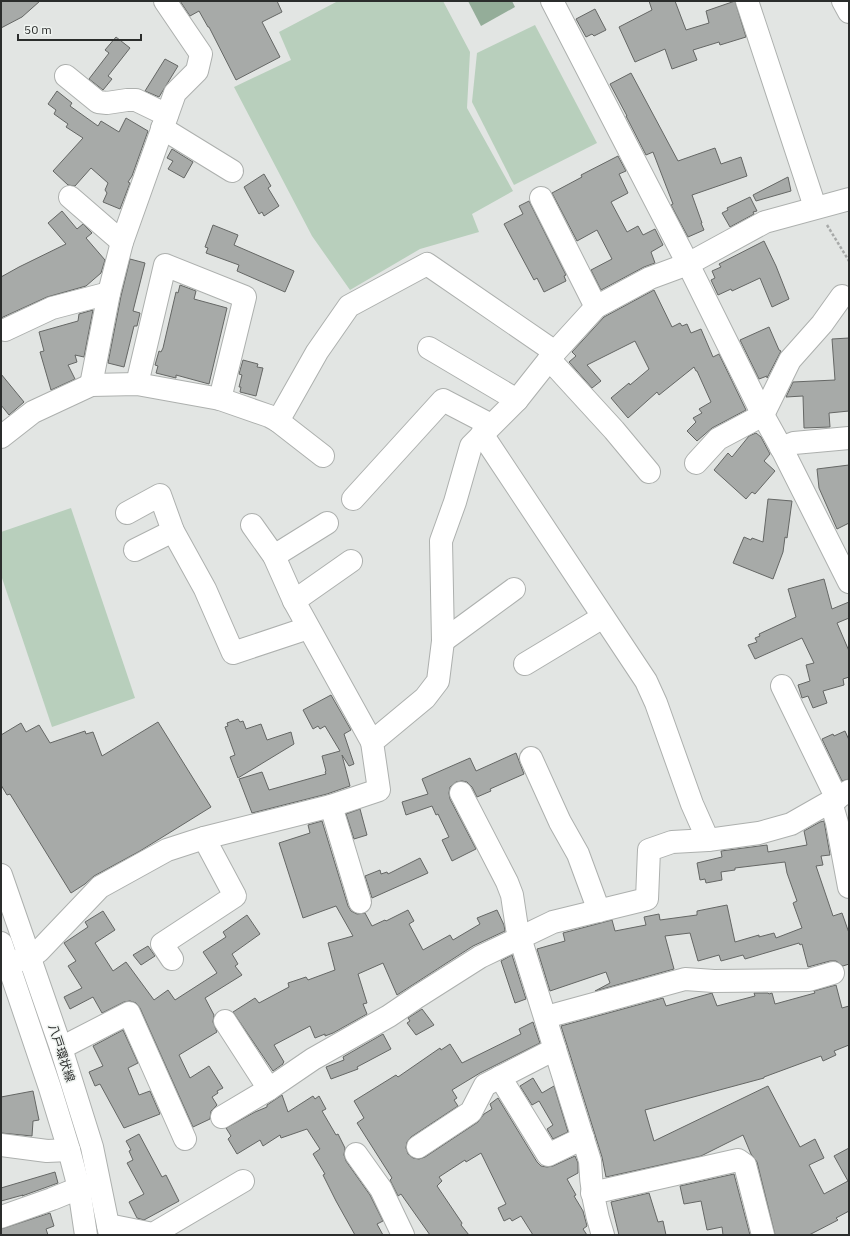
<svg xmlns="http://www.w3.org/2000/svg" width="850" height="1236" viewBox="0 0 850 1236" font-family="'IBM Plex Sans','Noto Sans JP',sans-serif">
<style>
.green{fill:#b8cfbc}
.water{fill:#94ad99}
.building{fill:#a7aaa8;stroke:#656765}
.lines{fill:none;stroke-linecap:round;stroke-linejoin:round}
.minor-casing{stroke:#adb0ae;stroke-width:24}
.major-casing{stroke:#adb0ae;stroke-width:24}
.path{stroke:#a7a9a8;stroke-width:2.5;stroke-dasharray:3 2;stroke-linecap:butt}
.minor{stroke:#fff;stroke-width:22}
.major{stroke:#fff;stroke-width:22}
.labels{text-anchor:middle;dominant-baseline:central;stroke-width:3;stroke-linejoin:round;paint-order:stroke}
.street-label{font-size:12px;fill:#2b2d2c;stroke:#eff3f0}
</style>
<rect width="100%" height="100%" fill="#e2e5e3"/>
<!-- green -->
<g class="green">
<path d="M338,1H443L470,52L467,108L513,191L472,214L479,232L420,249L350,290L312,236L234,87L291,60L279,32Z"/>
<path d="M535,25L597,143L514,185L472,102L477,53Z"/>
<path d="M71,508L135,698L52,727L1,575V532Z"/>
</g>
<!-- water -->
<path class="water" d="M468,1H512L515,7L481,26Z"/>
<!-- building -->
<g class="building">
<path d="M1,1H40L22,17L1,28Z"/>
<path d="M180,1H277L282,12L262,22L280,57L236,80L209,27H208L199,11L190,16Z"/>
<path d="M649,1H675L686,30L709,23L706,11L735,1L746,37L720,45L719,42L693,50L697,60L672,69L665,49L635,62L619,27L652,10Z"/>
<path d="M595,9L606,30L594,36L592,34L586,37L576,19Z"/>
<path d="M116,37L130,48L108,76L112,79L103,90L89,79L109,53L105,50Z"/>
<path d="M165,59L178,66L159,97L145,91Z"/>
<path d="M631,73L678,161L715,148L721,164L741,157L747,176L692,195L702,223H701L704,230L688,237L671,205L673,204L653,152L646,155L626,116H627L610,84Z"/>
<path d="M57,91L72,103L70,106L98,126L101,121L119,132L126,118L148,131L132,176L128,182L130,183L120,209L103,202L107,193L105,190L108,183L91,168L75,186L68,185L53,171L83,138L66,127L68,124L54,114L56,110L48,104Z"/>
<path d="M172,149L193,162L184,178L168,169L173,161L167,158Z"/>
<path d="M618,156L626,171L619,174L628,193L611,202L627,232L638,226L643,235L655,229L663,245L651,252L655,263L644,267L601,290L591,270L612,259L597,230L577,241L552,193L582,177L581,175Z"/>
<path d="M264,174L271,186L268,188L279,206L264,216L262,212L259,214L244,187Z"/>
<path d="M788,177L791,191L756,201L753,195Z"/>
<path d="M750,197L757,211L753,212L754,214L730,227L722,213L728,210L727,208Z"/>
<path d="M529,201L566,275L564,276L566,281L544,292L537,278L534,280L504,224L523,214L519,206Z"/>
<path d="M62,211L77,229L83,224L92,233L86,238L105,260L101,273L86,286L47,297L1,318V277L19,267L66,244L48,223Z"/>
<path d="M213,225L238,235L234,245L294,271L285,292L237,271L239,265L206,253L208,248L205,247Z"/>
<path d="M764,241L776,266L789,299L772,307L760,278L732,291L731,289L718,295L711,280L715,278L712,271L721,267L719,264Z"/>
<path d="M130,259L145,263L133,311L140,313L137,326H134L124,367L108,363L121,296Z"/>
<path d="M180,285L196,291L194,299L227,308L209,384L176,375V378L156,373L158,366L155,365L159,351L161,352L163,348L176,292L178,293Z"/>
<path d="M654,290L672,327L680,323L682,326L687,324L691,333L701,329L713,357L719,354L746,410L712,428L697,441L687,431L696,422L693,418L702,413L699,409L711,402L697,371H696L694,367L659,395L657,392L628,418L611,398L629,383L630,385L649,369L635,341L587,365L601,381L592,388L569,362L576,356L572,352L604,317Z"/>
<path d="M93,310L84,357L75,355L77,362L68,365L75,379L51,390L40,352L44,351L39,332L78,321L79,314Z"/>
<path d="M769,327L779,350L781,351L767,378V376L759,379L740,340Z"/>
<path d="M849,338V411L829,413L830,427L804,428L803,396L786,397L793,382L835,380L832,339Z"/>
<path d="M243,360L258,364L257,367L263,368L256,396L240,392L241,387H239L242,375L239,374Z"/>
<path d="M1,374L24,402L9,415L1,405Z"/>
<path d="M756,433L761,437L770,454L764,461L775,471L755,494L752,492L746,499L714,470L728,453L732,457L749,436Z"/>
<path d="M849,465V523L837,529L819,488L817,469Z"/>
<path d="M768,499L792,501L787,538L785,537L783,552L773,579L733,563L744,537L751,540L752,538L763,542Z"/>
<path d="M824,579L832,609L849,602V618L837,623L849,651V677L843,679L844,685L823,691L827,703L813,708L808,696L802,698L798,685L810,681L806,665L814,663L802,638L755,659L748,645L757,642L755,638L760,636L759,634L796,617L788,589Z"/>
<path d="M331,695L351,730L344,734L354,764L349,766L342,755L350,786L327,794L252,813L239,779L262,772L269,790L326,774L325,772L326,771L322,756L340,751L325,726L320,729L318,726L313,729L303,710Z"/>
<path d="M238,719L240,722L243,721L246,729L261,724L267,740L291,732L294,744L238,778L230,757L235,755L225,727L228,726L227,723Z"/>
<path d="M158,722L211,807L140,851L94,876L85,884L71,893L10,794L7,795L1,785V735L21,723L26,732L39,725L50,743L85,731L86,734L93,732L102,756Z"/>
<path d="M845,731L849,740V779L842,781L822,739L833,734L834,736Z"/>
<path d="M516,753L524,774L490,789L491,791L477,797L472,787L467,782L462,781L456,782L450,787L449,793L450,799L476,849L452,861L442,840L449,837L438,814L436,815L432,806L406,815L402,802L428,794L422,779L470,758L476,771Z"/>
<path d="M360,809L367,835L354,839L346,814Z"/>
<path d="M322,821L348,906L351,911L357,914L365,913L372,926L385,920L386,921L408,910L414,921L409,924L423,950L450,935L453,940L480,924L477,918L497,910L504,925L505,931L473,946L397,995L383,963L358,974L367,1003L363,1004L367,1014L333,1033L325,1036V1034L315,1038L310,1026L274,1045L284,1062L283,1063V1064L273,1071L233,1012L255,998L259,1003L289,987L288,983L306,977L308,980L335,970L328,943L353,936L336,906L303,918L279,843L310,833L308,825Z"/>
<path d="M824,821L830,855L821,856L823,865L816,866L833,916L842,913L849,933V964L843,966L836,961H830L808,967L802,944L800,945L799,943L745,959L743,955L721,961L719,955L698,961L690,933L665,936L674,969L595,991L610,983L606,972L550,991L537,949L565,941L563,933L612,920L615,931L646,925L644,917L659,914L660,920L697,915V911L727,905L735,942L759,935V937L774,933L776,938L802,928L793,903L797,901L787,873L785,862L735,868V870L721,872L722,880L706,883L705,879L700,880L697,863L722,857L721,851L767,845L768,852L807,845L804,831L820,822Z"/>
<path d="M420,858L428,873L372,898L365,876L380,870L381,874L387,872L388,874Z"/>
<path d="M103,911L115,930L95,943L113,971L126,962L154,1000L168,990L175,1000L217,973L203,952L226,937L223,932L247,915L260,934L232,954L238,964L235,966L242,975L205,998L214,1015L213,1022L217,1032L179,1055L190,1078L209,1066L223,1088L217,1091L218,1093L212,1097L217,1105L211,1111L210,1119L193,1127L140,1008L136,1003L130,1001L124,1002L102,1013L93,997L70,1009L64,997L82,988L68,966L76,961L64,943L88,927L85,922Z"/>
<path d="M148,946L155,956L141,965L133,955Z"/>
<path d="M512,955L526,999L515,1003L501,961Z"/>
<path d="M836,985L842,1008L849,1006V1045L834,1051L836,1055L823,1061L821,1056L764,1077V1078L645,1110L654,1141L768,1086L800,1147L815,1139L824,1158L809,1165L824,1194L848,1181L834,1156L849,1148V1211L836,1218L838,1220L809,1235H775L757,1162L751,1154L743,1135L701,1156L606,1177L602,1157L561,1026L663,998L666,1006L712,993L717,1006L755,996L754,993H768L769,994L772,993L775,1004L815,993L814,991Z"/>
<path d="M422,1009L434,1025L416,1035L407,1023L410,1021L408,1018Z"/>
<path d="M533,1022L540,1043L480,1073L452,1090L457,1098L454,1100L458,1106L411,1137L407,1142L406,1148L408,1154L413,1158L419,1159L425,1157L478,1122L484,1114L492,1109L490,1104L498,1098L537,1162L541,1166L547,1167L553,1166L575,1156L578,1163V1173L567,1179L576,1195L574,1196L583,1211L587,1226L583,1229L587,1235H533L521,1216L512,1221L510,1218L504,1221L498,1208L506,1204L481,1153L466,1162L465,1160L439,1177L442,1181L437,1186L462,1223L461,1225L469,1235H430L401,1194L398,1196L390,1180L392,1178L357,1123L364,1118L354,1101L396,1075L398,1077L440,1048L441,1050L450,1044L462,1063L521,1034L519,1029Z"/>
<path d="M123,1030L138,1063L128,1068L139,1095L150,1091L160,1114L124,1128L100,1084L95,1086L89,1072L103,1066L93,1046Z"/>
<path d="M383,1034L391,1049L357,1067L358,1069L331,1079L326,1067L344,1060L343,1057Z"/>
<path d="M533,1078L542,1093L554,1086L568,1132L553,1139L547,1129L553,1125L539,1101L532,1105L520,1086Z"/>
<path d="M33,1091L39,1120L33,1121L32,1136L1,1133V1097Z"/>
<path d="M282,1095L288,1112L313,1096L315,1099L319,1096L326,1109L322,1111L336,1135L338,1134L345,1148L344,1155L346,1161L370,1195L383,1221L377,1224L383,1235H355L336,1201L323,1175L325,1174L313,1154L320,1149L307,1129L281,1138L280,1135L263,1146L260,1140L237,1154L228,1139L231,1136L226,1128L255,1112L267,1107V1105Z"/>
<path d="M139,1134L162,1177L166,1175L179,1201L144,1220L137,1218L129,1202L144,1194L127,1163L133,1160L129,1151L131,1150L126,1141Z"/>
<path d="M55,1172L58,1183L22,1196L23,1195L1,1201V1188Z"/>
<path d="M734,1174L750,1235H723L722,1227L707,1230L701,1201L684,1204L680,1186Z"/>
<path d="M649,1193L658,1222L663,1221L666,1235H619L611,1202Z"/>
<path d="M50,1213L54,1226L46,1229L48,1235H1V1229Z"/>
</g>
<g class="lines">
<defs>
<g id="minor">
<path d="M552,1L688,264L763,415L783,451L849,582"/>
<path d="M747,1L815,207"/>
<path d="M843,1L849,12"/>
<path d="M66,76L98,102L107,103L127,100H136L167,115"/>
<path d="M162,128L232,171"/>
<path d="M70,197L122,242"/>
<path d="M541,198L596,307"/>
<path d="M5,330L52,308L109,293"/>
<path d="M429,348L517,400"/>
<path d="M549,359L614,430L649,472"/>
<path d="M137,384L165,265L245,297L220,399"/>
<path d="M91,385L109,293L122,242L175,93L197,71L201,54L165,1"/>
<path d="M278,421L317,352L349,306L427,264L555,352"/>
<path d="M482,434L646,681L656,703L692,804L708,840"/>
<path d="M1,437L33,412L91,385L137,384L220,399L269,416L278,421L323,456"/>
<path d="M781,448L794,443L849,438"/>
<path d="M696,463L718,439L763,415L790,360L822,324L842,296"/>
<path d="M353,499L443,400L491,425"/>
<path d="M127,513L160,495L173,531L205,589L233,653L308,628"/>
<path d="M252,525L274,556L294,601L372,742"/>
<path d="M135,550L173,531"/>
<path d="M274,556L327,523"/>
<path d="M294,601L351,561"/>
<path d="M443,641L514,589"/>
<path d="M525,664L603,617"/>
<path d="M782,686L837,799"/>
<path d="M531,758L560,822L578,854L599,911"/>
<path d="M461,793L507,882L512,895L517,928L590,1161C591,1188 594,1209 603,1235"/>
<path d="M831,802L837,823L849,887"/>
<path d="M331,806L360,902"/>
<path d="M172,959L162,944L235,896L204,838"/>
<path d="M11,963L30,957L39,951L100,887L167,850L204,838L331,806L379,790L372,742L425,698L438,681L443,641L441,541L455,502L471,446L517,400L555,352L596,307L650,278L688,264L765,222L849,199"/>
<path d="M546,1017L685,979L714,981L809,980L833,973"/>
<path d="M225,1021L269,1089"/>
<path d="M61,1048L129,1013L185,1139"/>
<path d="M500,1077L548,1155L583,1138"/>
<path d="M222,1117L269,1089L313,1059L389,1016L417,997L480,957L553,922L647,899L649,850L672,842L708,840L759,833L791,824L849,791"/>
<path d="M1,1145L47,1151L69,1150"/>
<path d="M418,1147L471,1112L485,1085L555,1049"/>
<path d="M356,1154L381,1189L403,1235"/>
<path d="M592,1193L738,1160L745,1165L763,1235"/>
<path d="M1,1217L52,1199L79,1188L98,1183"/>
<path d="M108,1225L153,1234L243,1181"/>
</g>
<g id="major">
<path d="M1,875L61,1048L92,1147L110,1235"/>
<path d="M1,943L50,1088L69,1150L79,1188L86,1235"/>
</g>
</defs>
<!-- minor casing -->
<use href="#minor" class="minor-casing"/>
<!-- major casing -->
<use href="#major" class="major-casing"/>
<!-- path -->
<path class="path" d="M827,225L849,261"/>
<!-- minor -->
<use href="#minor" class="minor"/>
<!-- major -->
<use href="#major" class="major"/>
</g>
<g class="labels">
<!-- street labels -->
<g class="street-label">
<text transform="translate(62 1053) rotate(72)">八戸環状線</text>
</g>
</g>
<!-- border -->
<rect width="850" height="1236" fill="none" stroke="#2b2d2c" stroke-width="4"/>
<!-- scale -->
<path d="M18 34v6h123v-6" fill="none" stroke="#2b2d2c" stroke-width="2"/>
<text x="24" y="34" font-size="12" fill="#2b2d2c" stroke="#eff3f0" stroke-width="3" paint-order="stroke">50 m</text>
</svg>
